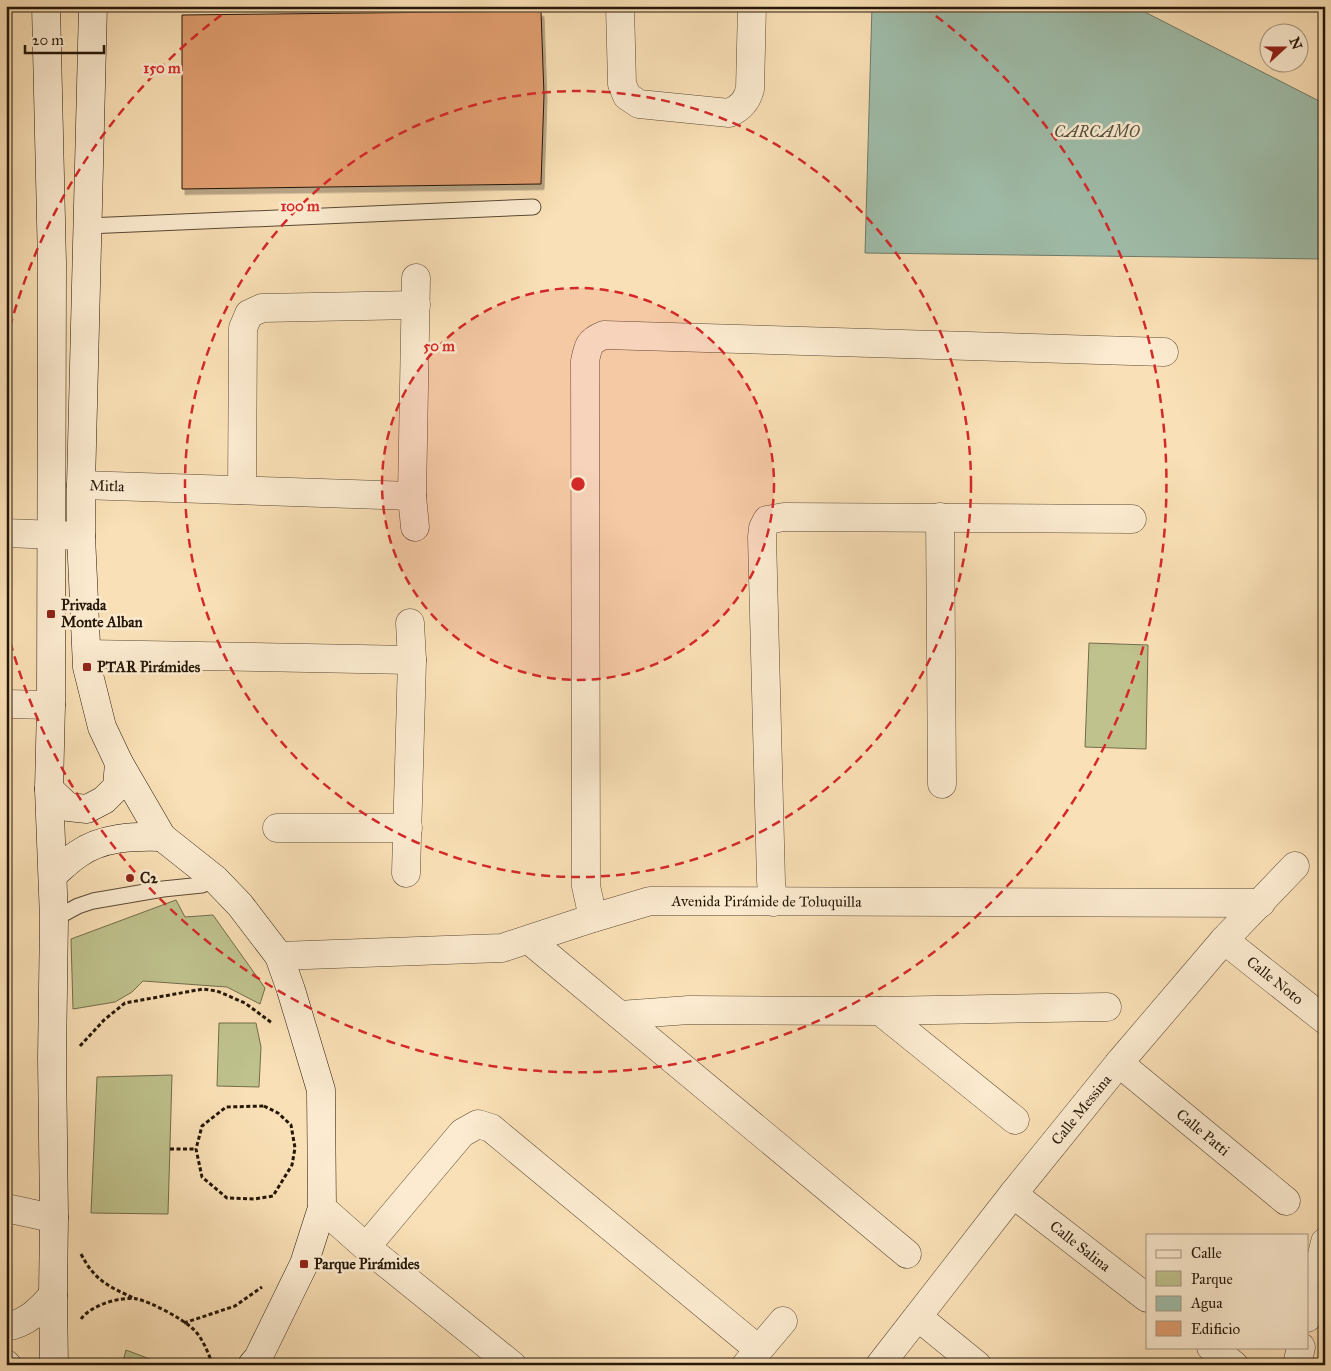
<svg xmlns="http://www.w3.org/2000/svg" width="1331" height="1371" viewBox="0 0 1331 1371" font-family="'IM FELL Great Primer',serif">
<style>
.green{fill:#bfc28d;stroke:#726c4a}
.water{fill:#9fbdaa;stroke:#6e7b69}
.building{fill:#e19e70;stroke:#241708;filter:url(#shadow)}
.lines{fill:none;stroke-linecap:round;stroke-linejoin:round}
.lane-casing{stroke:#5a4934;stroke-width:17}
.street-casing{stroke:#5a4934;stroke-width:29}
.secondary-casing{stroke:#241708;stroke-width:29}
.path{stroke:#241708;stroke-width:3;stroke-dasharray:4 2.5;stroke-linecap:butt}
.lane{stroke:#fcebd0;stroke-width:15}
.street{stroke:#fcebd0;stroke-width:28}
.secondary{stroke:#fcebd0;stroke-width:28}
.ring{fill:none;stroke:#d62828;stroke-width:2.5;stroke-dasharray:9 6}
.poi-dot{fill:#8f2418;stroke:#fcebd0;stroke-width:2}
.labels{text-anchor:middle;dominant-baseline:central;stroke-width:5;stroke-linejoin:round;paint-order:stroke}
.street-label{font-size:15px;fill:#241708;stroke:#fcebd0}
.poi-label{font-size:15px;font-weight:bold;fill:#241708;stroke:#fcebd0;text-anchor:start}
.water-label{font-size:16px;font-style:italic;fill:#4f5141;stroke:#fcebd0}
.centre{fill:#d62828;stroke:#fcebd0;stroke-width:2.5}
.ring-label{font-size:15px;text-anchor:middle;font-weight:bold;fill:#d62828;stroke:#fcebd0;stroke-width:5;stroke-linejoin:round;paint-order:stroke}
</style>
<defs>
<filter id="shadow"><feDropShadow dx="3" dy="5.5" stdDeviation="0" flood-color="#0004"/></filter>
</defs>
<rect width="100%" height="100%" fill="#fae0b6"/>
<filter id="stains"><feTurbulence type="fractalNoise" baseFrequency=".004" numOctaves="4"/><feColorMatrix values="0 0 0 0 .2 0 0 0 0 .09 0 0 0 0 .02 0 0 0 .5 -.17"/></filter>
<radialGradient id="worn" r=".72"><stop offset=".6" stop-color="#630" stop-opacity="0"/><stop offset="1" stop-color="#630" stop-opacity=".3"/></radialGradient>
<!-- green -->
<g class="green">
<path d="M1089,643L1148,645L1146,749L1085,747Z"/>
<path d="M176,900L185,917L213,915L265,988L260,1004L227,987L143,981L132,992L115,1002L73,1009L71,939Z"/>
<path d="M219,1023H256L261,1047L259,1087L217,1086Z"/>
<path d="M172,1075L168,1214L91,1213L97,1077Z"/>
<path d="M126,1350L163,1364V1365H122Z"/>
</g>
<!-- water -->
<path class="water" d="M872,6H1133L1325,104V259L865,253Z"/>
<!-- building -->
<path class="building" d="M541,11L544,95L541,184L182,189V15Z"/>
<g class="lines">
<defs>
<g id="lane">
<path d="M87,226L533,207"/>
<path d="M54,919L78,906L93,901L163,889L202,885L215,879"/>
</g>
<g id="street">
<path d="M620,6L622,84L627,96L639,104L729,113C741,108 747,101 750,89L752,6"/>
<path id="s1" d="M81,485L412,496"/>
<path d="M242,490L243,328L249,314L262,308L416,305"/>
<path d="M940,517L942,784"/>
<path d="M415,527L412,496L416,278"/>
<path d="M6,533L81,536"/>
<path d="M87,654L412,660"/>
<path d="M6,704L51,705"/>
<path d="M277,828H408"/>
<path d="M406,873L412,660L410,623"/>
<path d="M773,902L771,881L762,537L763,528L767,520L784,517L1132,519"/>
<path d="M593,918L586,886L585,361C588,346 589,341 604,335L1164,352"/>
<path d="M529,940L907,1254"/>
<path id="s2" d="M1224,940L1325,1020"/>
<path id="s3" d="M279,956L502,948L593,918L650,901L1261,903"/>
<path d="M880,1011L1015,1120"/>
<path d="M620,1015L689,1010L880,1011L1107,1007"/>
<path id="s4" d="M1119,1063L1286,1201"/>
<path id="s5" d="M1013,1194L1147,1298"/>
<path d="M6,1208L43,1216L54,1217"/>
<path d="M322,1208L366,1247L512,1365"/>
<path d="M366,1247L462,1133L478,1124L491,1128L758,1349"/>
<path d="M918,1317L977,1365"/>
<path d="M1307,1318L1325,1242"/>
<path d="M1211,1347L1234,1365"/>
<path d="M746,1365L783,1321"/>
<path id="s6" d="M880,1365L1013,1194L1119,1063L1224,940L1295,866"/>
<path d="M1297,1365L1301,1347"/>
</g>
<g id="secondary">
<path d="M46,6L52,263L51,705L49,789L54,919L52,1058L54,1217L53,1295L54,1365"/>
<path d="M93,6L81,485V536L87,667L102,727L119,763L162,837L215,879L240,905L279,956L291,990L321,1090L322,1208L304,1264L258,1358L252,1365"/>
<path d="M49,789L68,807L87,809L104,800L117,787L119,763"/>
<path d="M53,875C61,868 69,860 78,854C102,837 134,836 162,837"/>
<path d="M6,1327C27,1323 39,1311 53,1295"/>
<path d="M6,1364L7,1365"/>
</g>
</defs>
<!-- lane casing -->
<use href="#lane" class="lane-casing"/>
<!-- street casing -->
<use href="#street" class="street-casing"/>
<!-- secondary casing -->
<use href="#secondary" class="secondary-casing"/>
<!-- path -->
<g class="path">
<path d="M80,1046L104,1020L125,1003L203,989L217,991L245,1003L272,1023"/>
<path d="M264,1106L278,1113L291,1125L295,1148L292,1165L273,1196L254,1199L227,1198L202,1177L196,1149L202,1126L226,1107Z"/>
<path d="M170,1149H196"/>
<path d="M81,1254C95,1281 109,1287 136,1299"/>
<path d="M81,1319C91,1305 121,1296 137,1299C151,1302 181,1318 192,1328C202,1336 208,1353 213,1365"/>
<path d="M184,1323L235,1306L262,1287"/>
</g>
<!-- lane -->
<use href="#lane" class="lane"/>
<!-- street -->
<use href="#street" class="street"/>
<!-- secondary -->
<use href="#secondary" class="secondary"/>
</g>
<!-- distance rings -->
<circle cx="578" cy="484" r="196" fill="#d62828" fill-opacity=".12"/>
<g class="ring">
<circle cx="578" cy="484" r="196"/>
<circle cx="578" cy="484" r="393"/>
<path d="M6 342A589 589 0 0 1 232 7M924 7A589 589 0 1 1 6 626"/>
</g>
<!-- markers -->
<g class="poi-dot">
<rect x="46" y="609" width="10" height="10" rx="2.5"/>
<rect x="82" y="662" width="10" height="10" rx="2.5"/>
<circle cx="130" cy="878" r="5"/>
<rect x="299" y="1259" width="10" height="10" rx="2.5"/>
</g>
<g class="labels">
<!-- street labels -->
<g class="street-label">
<text stroke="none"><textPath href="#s1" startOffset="26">Mitla</textPath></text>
<text stroke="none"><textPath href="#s3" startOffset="495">Avenida Pirámide de Toluquilla</textPath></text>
<text stroke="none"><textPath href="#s2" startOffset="65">Calle Noto</textPath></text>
<text stroke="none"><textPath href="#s6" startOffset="325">Calle Messina</textPath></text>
<text stroke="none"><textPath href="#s4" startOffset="109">Calle Patti</textPath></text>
<text stroke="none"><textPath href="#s5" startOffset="85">Calle Salina</textPath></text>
</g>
<!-- poi labels -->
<g class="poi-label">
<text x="61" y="605">Privada<tspan x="61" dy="17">Monte Alban</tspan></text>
<text x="97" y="667">PTAR Pirámides</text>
<text x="140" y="878">C2</text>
<text x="314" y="1264">Parque Pirámides</text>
</g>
<!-- water labels -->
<g class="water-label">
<text x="1097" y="131">CARCAMO</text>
</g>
</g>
<circle cx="578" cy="484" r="8" class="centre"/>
<g class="ring-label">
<text x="162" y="73">150 m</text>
<text x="300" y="211">100 m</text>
<text x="439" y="351">50 m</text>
</g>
<!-- margin -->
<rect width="1331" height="1371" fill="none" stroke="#fae0b6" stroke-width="25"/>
<rect x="8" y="8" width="1316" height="1356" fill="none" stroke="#241708" stroke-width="2.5"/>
<rect x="12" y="12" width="1306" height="1346" fill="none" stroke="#241708"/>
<!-- legend -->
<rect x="1146" y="1234" width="162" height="115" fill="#fcebd0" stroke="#a69680"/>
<rect x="1156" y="1250" width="25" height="8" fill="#fcebd0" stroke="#a69680"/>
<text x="1191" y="1258" font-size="15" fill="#241708">Calle</text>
<rect x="1156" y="1271" width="25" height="15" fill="#bfc28d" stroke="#a69680"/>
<text x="1191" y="1284" font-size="15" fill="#241708">Parque</text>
<rect x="1156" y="1296" width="25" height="15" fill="#9fbdaa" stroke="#a69680"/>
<text x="1191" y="1308" font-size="15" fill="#241708">Agua</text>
<rect x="1156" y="1321" width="25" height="15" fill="#e19e70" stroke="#a69680"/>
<text x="1191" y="1334" font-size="15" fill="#241708">Edificio</text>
<!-- north arrow -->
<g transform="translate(1284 48) rotate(69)"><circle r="24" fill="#fcebd0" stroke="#a69680"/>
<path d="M0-4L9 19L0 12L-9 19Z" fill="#8f2418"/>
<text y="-8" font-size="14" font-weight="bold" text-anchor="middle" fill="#241708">N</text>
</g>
<!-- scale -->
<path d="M25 45v8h79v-8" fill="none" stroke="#241708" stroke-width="2.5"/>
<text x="32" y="45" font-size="15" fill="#241708" stroke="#fcebd0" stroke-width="4" paint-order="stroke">20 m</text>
<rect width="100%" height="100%" filter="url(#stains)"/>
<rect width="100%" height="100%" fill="url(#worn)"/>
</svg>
